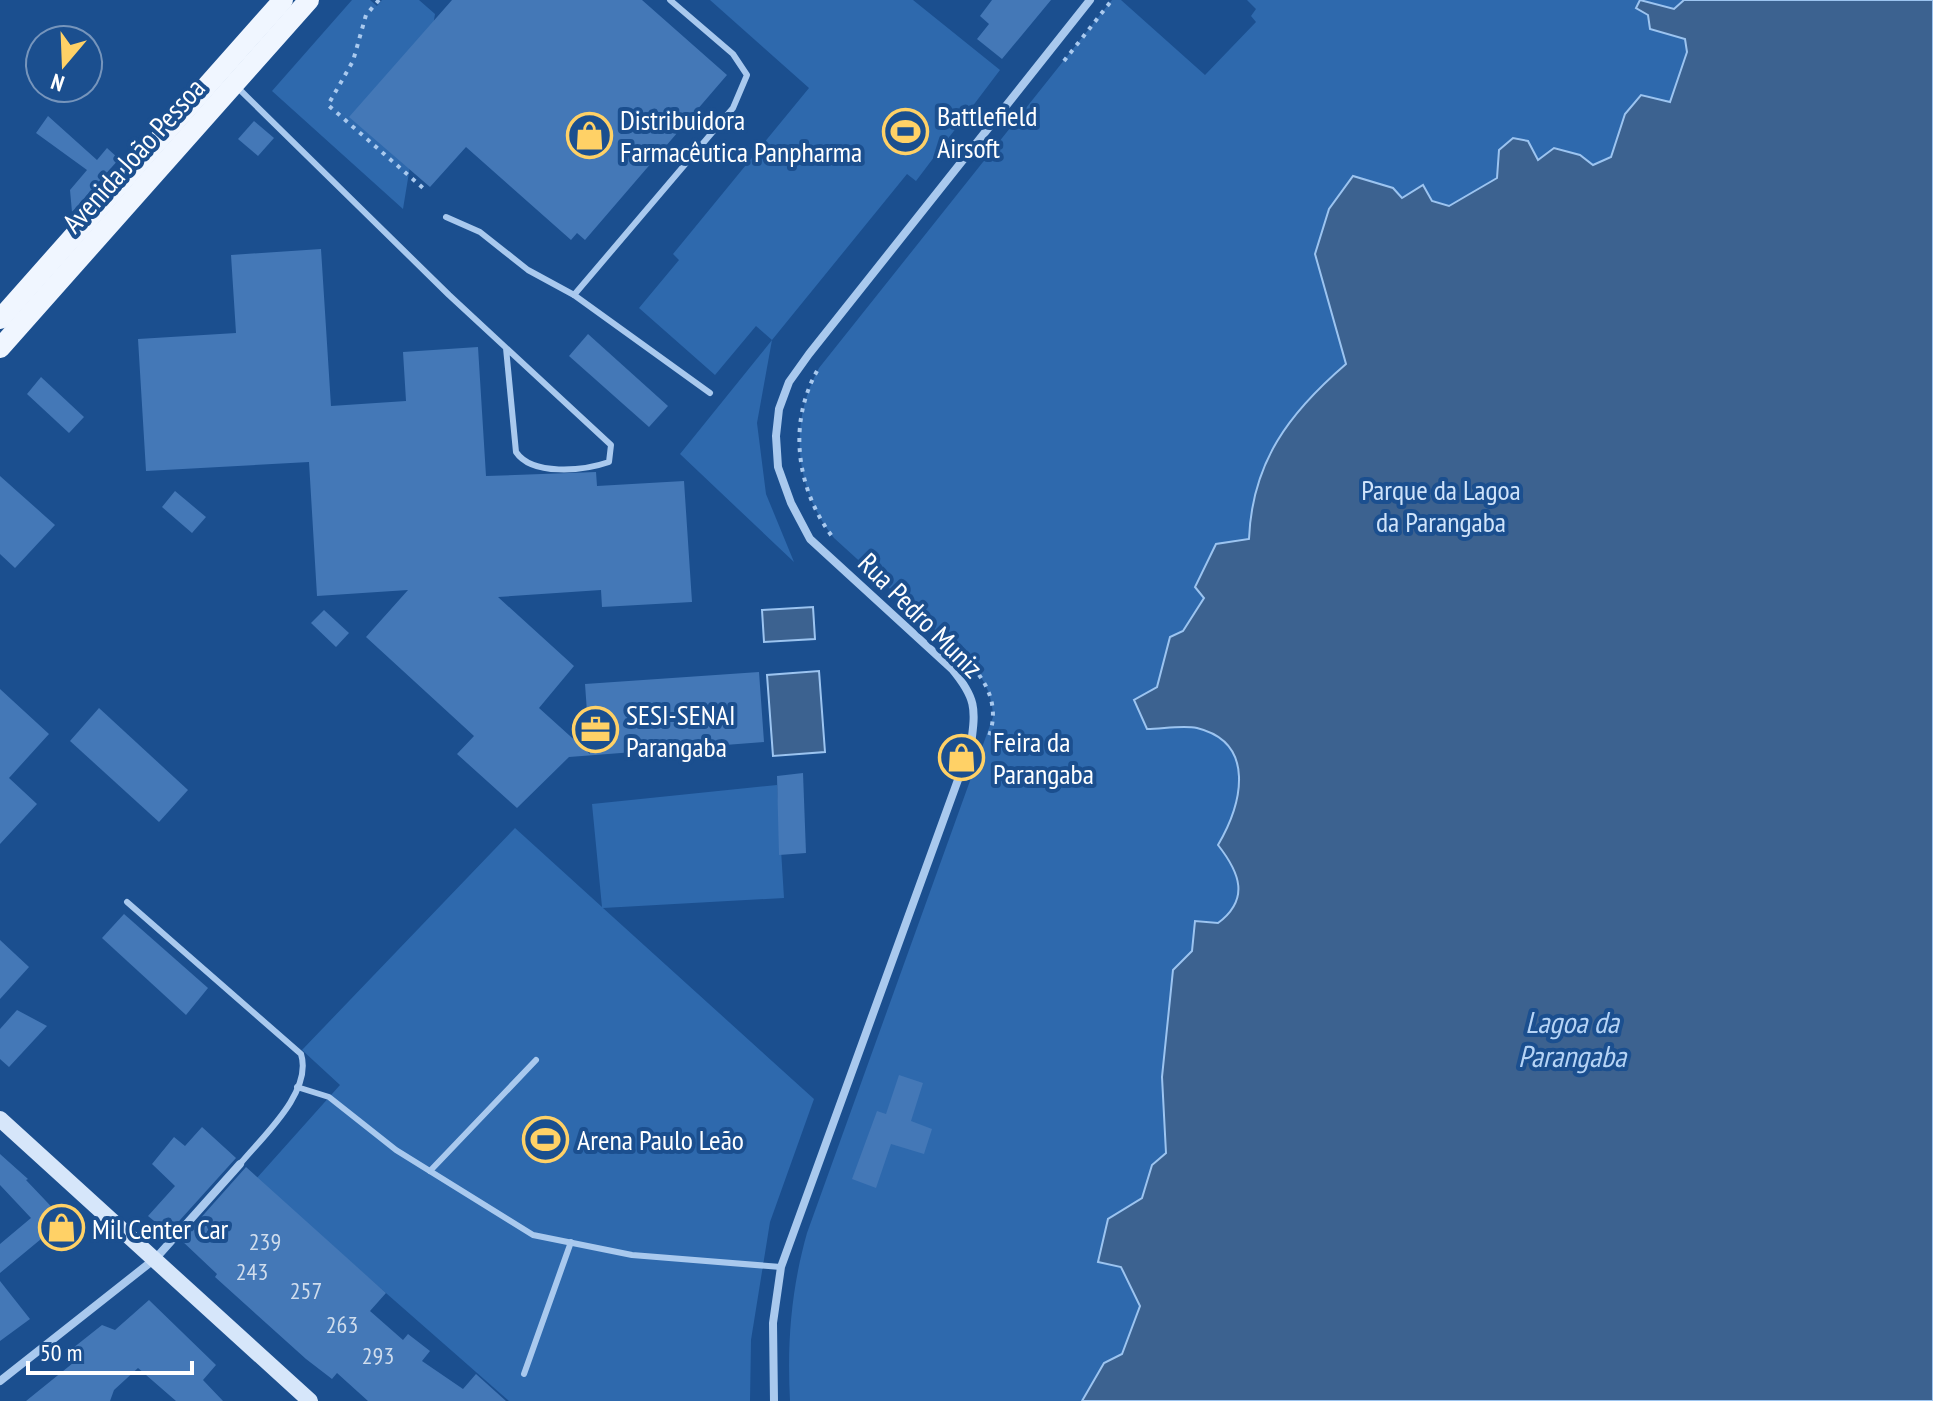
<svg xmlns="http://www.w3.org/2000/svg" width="1933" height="1401" viewBox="0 0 1933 1401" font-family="'PT Sans Narrow',sans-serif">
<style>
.green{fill:#2e69ad}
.water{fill:#3c6290;stroke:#9cc4f0;stroke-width:2}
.building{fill:#4478b7}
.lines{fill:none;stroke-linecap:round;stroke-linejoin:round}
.path{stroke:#a9c9ee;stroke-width:4;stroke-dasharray:4 6;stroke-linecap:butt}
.service{stroke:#a9c9ee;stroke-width:6}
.minor{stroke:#a9c9ee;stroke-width:8}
.secondary{stroke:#d6e6fa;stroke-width:16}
.primary{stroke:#f0f6ff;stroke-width:20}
.labels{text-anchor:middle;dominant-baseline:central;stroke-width:8;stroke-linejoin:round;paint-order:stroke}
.number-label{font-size:24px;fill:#d0dded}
.poi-label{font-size:28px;fill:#fff;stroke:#1b4f8f;text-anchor:start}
.street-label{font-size:28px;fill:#fff;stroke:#1b4f8f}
.park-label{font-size:28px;fill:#cfe3fa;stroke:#1b4f8f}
.water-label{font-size:30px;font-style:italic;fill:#b5d3f5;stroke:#1b4f8f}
</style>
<rect width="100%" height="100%" fill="#1b4f8f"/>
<!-- green -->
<g class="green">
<path d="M352,0H370L377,6L382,0H419L435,14L403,209L272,91Z"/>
<path d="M710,0H913L1000,70L916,181L907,174L772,340L757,423L766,494L794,562L680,454L772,340L756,326L715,375L639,308L679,260L673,254L809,88Z"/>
<path d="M1112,0H1121L1205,75L1256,22L1251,16L1256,9L1247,0H1933V1401H790C787,1342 791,1290 807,1233L993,717C992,692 983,677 966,658L834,538C795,489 788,424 819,368Z"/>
<path d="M777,785L784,898L603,908L814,1099L770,1222L751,1340L750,1401H509L256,1179L340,1085L302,1050L515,828L602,907L592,804Z"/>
</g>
<!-- water -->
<g class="water">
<path d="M1640,0L1674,9L1684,0H1933V1401H1082L1104,1363L1122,1354L1140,1306L1121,1267L1098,1262L1108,1219L1142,1198L1152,1165L1166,1153L1162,1077L1173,970L1192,951L1195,921L1218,923C1250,899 1240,873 1218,845C1242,804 1257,743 1197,728C1182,725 1162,729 1147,729L1134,700L1157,687L1170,637L1183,631L1204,598L1195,587L1216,544L1249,539C1252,462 1289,413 1346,364L1315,254L1329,209L1353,176L1393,188L1402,198L1423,185L1432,201L1449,206L1497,178L1499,150L1513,138L1528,141L1538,160L1554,148L1580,155L1593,165L1611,157L1625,114L1641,95L1670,102L1687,52L1685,39L1650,29L1648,15L1636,8Z"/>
<path d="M813,607L815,639L764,642L762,610Z"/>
<path d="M819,671L825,752L773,756L767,675Z"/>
</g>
<!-- building -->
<g class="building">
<path d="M452,0H642L727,75L585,240L577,233L571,240L466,147L430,187L349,117Z"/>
<path d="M992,0H1051L1002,59L977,39L989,24L980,16Z"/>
<path d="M48,116L97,160L107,148L119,159L72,212L70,190L87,170L36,133Z"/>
<path d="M254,121L274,138L258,156L238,139Z"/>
<path d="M321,249L331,406L406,401L403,352L478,347L486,476L596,472L597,486L684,481L692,602L602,607L601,590L498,597L574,666L539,708L590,754L585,684L759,672L764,742L569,757L517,808L457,754L474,736L366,637L408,590L317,596L309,462L146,471L138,339L236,333L231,255Z"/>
<path d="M588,334L668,406L649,427L569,356Z"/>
<path d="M41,377L84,417L69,433L27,394Z"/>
<path d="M0,476L55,525L15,568L0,554Z"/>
<path d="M175,491L206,517L192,533L162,507Z"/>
<path d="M324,610L349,633L336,647L311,623Z"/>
<path d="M0,689L49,734L9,778L37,804L0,844Z"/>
<path d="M99,708L188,790L159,822L70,741Z"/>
<path d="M803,773L806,853L779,855L777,776Z"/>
<path d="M124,914L208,988L186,1015L102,938Z"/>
<path d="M0,940L29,967L0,999Z"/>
<path d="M17,1010L47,1026L9,1067L0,1059V1029Z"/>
<path d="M899,1075L923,1083L911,1121L932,1129L924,1154L891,1144L876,1188L852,1179L877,1111L886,1114Z"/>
<path d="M202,1127L236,1158L171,1230L167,1226L164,1229L148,1216L175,1186L152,1164L174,1137L185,1146Z"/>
<path d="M0,1154L28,1179L26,1180L64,1220L0,1273V1244L31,1218L0,1185Z"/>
<path d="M246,1167L386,1293L370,1311L403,1340L408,1334L430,1351L422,1361L463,1389L476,1374L506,1401H368L337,1373L332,1379L306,1359L215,1277L217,1274L181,1240Z"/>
<path d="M0,1281L30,1319L0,1341Z"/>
<path d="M149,1300L216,1365L203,1380L223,1401H176L138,1368L114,1390L110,1401H26L73,1363L68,1352L102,1325L115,1330Z"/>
</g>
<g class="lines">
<!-- path -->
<g class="path">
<path d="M379,0L366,15L353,61L328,105L423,188"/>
<path d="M1064,61L1112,0"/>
<path d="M817,371C787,425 797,491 834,539"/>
<path d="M944,639C975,666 1005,695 988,739"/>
</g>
<!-- service -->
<g class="service">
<path d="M237,87L449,295L611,445L609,462C583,471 532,476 516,452L506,348"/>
<path d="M446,217L480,232L528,270L574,295L733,108L747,75L733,54L670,0"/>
<path d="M574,295L710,393"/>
<path d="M127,902L301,1054C313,1092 262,1137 240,1164"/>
<path d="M297,1087L329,1097L396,1150L533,1235L632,1255L781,1267"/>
<path d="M430,1171L536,1060"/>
<path d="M524,1374L571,1242"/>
</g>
<!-- minor -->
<g class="minor">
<path d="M0,1381L156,1258L240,1164"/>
<path d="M774,1401L773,1323L781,1267L971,744C976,708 976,698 952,669L810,539L791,503L778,467L776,436L779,409L789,382L809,354L1090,0"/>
</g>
<!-- secondary -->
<path class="secondary" d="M0,1119L310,1401"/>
<!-- primary -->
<g class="primary">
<path d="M0,319L283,0"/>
<path d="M0,348L309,0"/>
</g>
</g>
<!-- icons -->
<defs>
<symbol id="stadium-ring" viewBox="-11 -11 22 22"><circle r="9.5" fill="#1b4f8f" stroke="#ffd166" stroke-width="1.5"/><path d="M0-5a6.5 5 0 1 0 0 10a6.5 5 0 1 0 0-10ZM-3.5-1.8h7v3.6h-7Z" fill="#ffd166"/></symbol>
<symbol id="shop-ring" viewBox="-11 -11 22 22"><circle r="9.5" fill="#1b4f8f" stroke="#ffd166" stroke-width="1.5"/><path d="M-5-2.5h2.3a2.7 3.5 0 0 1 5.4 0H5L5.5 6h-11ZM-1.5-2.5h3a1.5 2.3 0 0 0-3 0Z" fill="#ffd166"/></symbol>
<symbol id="office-ring" viewBox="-11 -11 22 22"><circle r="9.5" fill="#1b4f8f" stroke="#ffd166" stroke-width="1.5"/><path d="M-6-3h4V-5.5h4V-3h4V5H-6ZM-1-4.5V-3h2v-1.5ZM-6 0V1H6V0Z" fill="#ffd166"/></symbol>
</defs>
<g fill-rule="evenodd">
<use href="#stadium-ring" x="880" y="106" width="51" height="51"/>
<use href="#shop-ring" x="564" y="110" width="51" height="51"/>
<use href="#office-ring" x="570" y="704" width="51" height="51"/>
<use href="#shop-ring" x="936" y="732" width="51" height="51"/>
<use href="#stadium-ring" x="520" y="1114" width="51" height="51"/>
<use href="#shop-ring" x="36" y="1202" width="51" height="51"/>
</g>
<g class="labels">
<!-- number labels -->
<g class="number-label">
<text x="265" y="1241">239</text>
<text x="252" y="1271">243</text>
<text x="306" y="1290">257</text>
<text x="342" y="1324">263</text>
<text x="378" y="1355">293</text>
</g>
<!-- poi labels -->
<g class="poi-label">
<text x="937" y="115">Battlefield<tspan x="937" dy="32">Airsoft</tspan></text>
<text x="620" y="119">Distribuidora<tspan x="620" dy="32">Farmacêutica Panpharma</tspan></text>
<text x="626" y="714">SESI-SENAI<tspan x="626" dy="32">Parangaba</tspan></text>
<text x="993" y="741">Feira da<tspan x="993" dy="32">Parangaba</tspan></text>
<text x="577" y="1139">Arena Paulo Leão</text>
<text x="92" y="1228">Mil Center Car</text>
</g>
<!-- street labels -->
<g class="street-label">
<text transform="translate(133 155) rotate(-48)">Avenida João Pessoa</text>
<text transform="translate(921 615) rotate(45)">Rua Pedro Muniz</text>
</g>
<!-- park labels -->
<g class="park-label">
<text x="1441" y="489">Parque da Lagoa<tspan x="1441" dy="32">da Parangaba</tspan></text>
</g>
<!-- water labels -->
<g class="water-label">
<text x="1572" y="1021">Lagoa da<tspan x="1572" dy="34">Parangaba</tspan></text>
</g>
</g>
<!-- north arrow -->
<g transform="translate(64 64) rotate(199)"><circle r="38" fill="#1b4f8f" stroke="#7695bc" stroke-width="2"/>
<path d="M0-6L14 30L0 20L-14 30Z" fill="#ffd166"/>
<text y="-12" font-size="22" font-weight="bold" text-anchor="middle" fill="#ffffff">N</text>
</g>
<!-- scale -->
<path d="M28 1361v12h164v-12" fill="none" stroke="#ffffff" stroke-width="4"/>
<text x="40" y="1361" font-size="24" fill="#ffffff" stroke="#1b4f8f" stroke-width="6" paint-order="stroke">50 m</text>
</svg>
